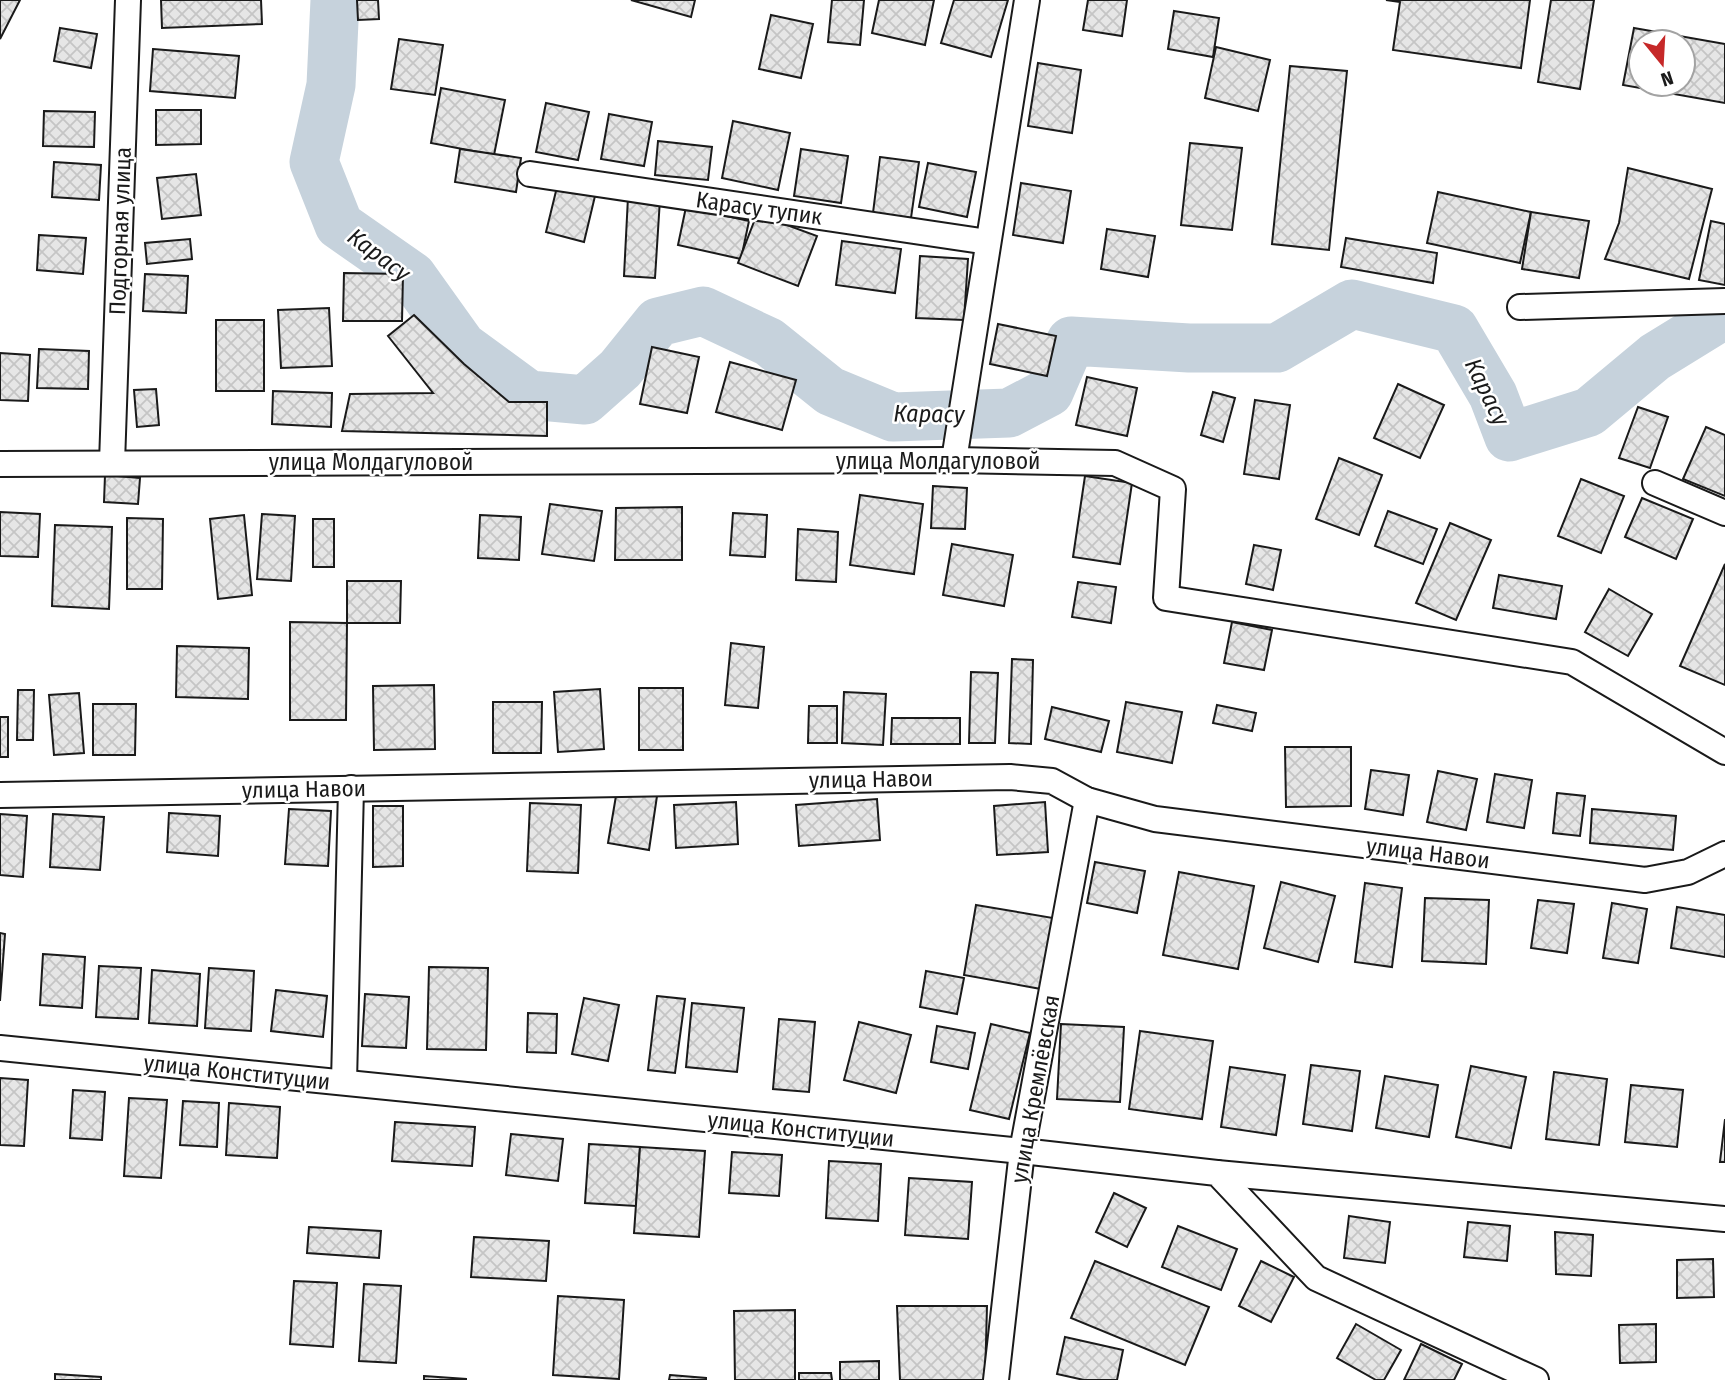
<svg xmlns="http://www.w3.org/2000/svg" width="1725" height="1380" viewBox="0 0 1725 1380" font-family="'Fira Sans Condensed',sans-serif">
<style>
.lines{fill:none;stroke-linecap:round;stroke-linejoin:round}
.river{stroke:#c6d2dc;stroke-width:49}
.building{fill:url(#building-cross-hatch);stroke:#1a1a1a;stroke-width:2;fill-rule:evenodd}
.street-casing{stroke:#1a1a1a;stroke-width:28}
.street{stroke:#fff;stroke-width:24}
.labels{text-anchor:middle;dominant-baseline:central;stroke-width:5;stroke-linejoin:round;paint-order:stroke}
.street-label{font-size:23px;fill:#1a1a1a;stroke:#fff}
.water-label{font-size:24px;font-style:italic;fill:#1a1a1a;stroke:#fff}
</style>
<defs>
<pattern id="building-cross-hatch" width="8" height="8" patternUnits="userSpaceOnUse" patternTransform="scale(1.75)"><rect width="8" height="8" fill="#e6e6e6"/><path d="M0 0l8 8M0 8l8-8" fill="none" stroke="#c5c5c5"/></pattern>
</defs>
<rect width="100%" height="100%" fill="#fff"/>
<g class="lines">
<!-- river -->
<path class="river" d="M335,0L331,85L314,162L339,225L412,276L462,346L529,395L585,400L620,369L658,322L703,311L769,342L830,391L893,417L1009,413L1049,392L1071,341L1189,348H1277L1352,304L1454,329L1493,395L1509,437L1589,412L1655,357L1725,314"/>
</g>
<!-- building -->
<g class="building">
<path d="M0,0H20L0,39Z"/>
<path d="M161,0H261L262,24L162,28Z"/>
<path d="M357,0H378L379,19L358,20Z"/>
<path d="M631,0H695L691,17Z"/>
<path d="M832,0H864L860,45L828,42Z"/>
<path d="M879,0H934L925,45L872,33Z"/>
<path d="M954,0H1008L991,57L941,43Z"/>
<path d="M1088,0H1127L1122,36L1083,30Z"/>
<path d="M1386,0H1530L1521,68L1393,50L1400,2Z"/>
<path d="M1551,0H1594L1580,89L1538,82Z"/>
<path d="M1174,11L1219,18L1213,57L1168,49Z"/>
<path d="M771,15L813,24L801,78L759,69Z"/>
<path d="M60,28L97,34L91,68L54,61Z"/>
<path d="M1634,28L1725,44V103L1623,85ZM1641,42H1683V84H1641Z"/>
<path d="M399,39L443,45L435,95L391,89Z"/>
<path d="M1216,47L1270,60L1258,111L1205,98Z"/>
<path d="M153,49L239,56L235,98L150,91Z"/>
<path d="M1038,63L1081,70L1072,133L1028,126Z"/>
<path d="M1290,66L1347,71L1329,250L1272,244Z"/>
<path d="M441,88L505,100L494,155L431,143Z"/>
<path d="M546,103L589,112L578,160L536,152Z"/>
<path d="M156,110H201V144L156,145Z"/>
<path d="M44,111L95,112L94,147L43,146Z"/>
<path d="M609,114L652,122L644,166L601,159Z"/>
<path d="M733,121L790,133L778,190L722,178Z"/>
<path d="M658,141L712,147L708,180L655,175Z"/>
<path d="M1190,143L1242,148L1232,230L1181,225Z"/>
<path d="M460,149L521,158L516,192L455,182Z"/>
<path d="M801,149L848,156L841,203L794,196Z"/>
<path d="M880,157L919,162L911,218L873,213Z"/>
<path d="M54,162L101,165L99,200L52,197Z"/>
<path d="M928,163L976,172L967,217L919,207Z"/>
<path d="M1628,168L1712,189L1689,279L1605,259L1619,223Z"/>
<path d="M196,174L201,215L162,219L157,178Z"/>
<path d="M1021,183L1071,191L1063,243L1013,235Z"/>
<path d="M557,187L595,196L584,242L546,232Z"/>
<path d="M1438,192L1531,212L1520,263L1427,243Z"/>
<path d="M628,197L660,199L655,278L624,276Z"/>
<path d="M686,207L749,221L741,259L678,245Z"/>
<path d="M1531,212L1589,221L1579,278L1522,269Z"/>
<path d="M757,214L817,236L798,286L738,263Z"/>
<path d="M1711,221L1725,224V285L1699,280Z"/>
<path d="M1107,229L1155,236L1148,277L1101,269Z"/>
<path d="M39,235L86,238L83,274L37,270Z"/>
<path d="M1346,238L1437,253L1433,283L1341,267Z"/>
<path d="M190,239L192,259L147,264L145,243Z"/>
<path d="M842,241L901,249L895,293L836,285Z"/>
<path d="M920,256L968,259L964,320L916,318Z"/>
<path d="M344,273L403,274L402,321H343Z"/>
<path d="M145,274L188,276L186,313L143,311Z"/>
<path d="M329,308L332,366L281,368L278,310Z"/>
<path d="M414,315L464,364L509,402H547V436L342,431L350,394L433,393L388,336Z"/>
<rect x="216" y="320" width="48" height="71"/>
<path d="M998,324L1056,336L1047,376L990,364Z"/>
<path d="M652,347L699,357L687,413L640,404Z"/>
<path d="M39,349L89,351L88,389L37,388Z"/>
<path d="M0,353L30,355L28,401L0,400Z"/>
<path d="M730,362L796,380L782,430L716,412Z"/>
<path d="M1087,377L1137,388L1127,436L1076,425Z"/>
<path d="M1398,384L1444,405L1420,458L1374,438Z"/>
<path d="M156,389L159,425L137,427L134,390Z"/>
<path d="M273,391L332,393L331,427L272,424Z"/>
<path d="M1213,392L1235,398L1223,442L1201,435Z"/>
<path d="M1255,400L1290,405L1279,479L1244,474Z"/>
<path d="M1638,407L1668,417L1650,468L1619,458Z"/>
<path d="M1706,427L1725,435V496L1683,479Z"/>
<path d="M1339,458L1382,475L1359,535L1316,519Z"/>
<path d="M105,475L140,478L138,504L104,502Z"/>
<path d="M1085,476L1132,483L1120,564L1073,557Z"/>
<path d="M1581,479L1624,496L1601,553L1558,536Z"/>
<path d="M933,486L967,488L965,529L931,528Z"/>
<path d="M860,495L923,504L914,574L850,565Z"/>
<path d="M1642,498L1693,519L1676,559L1625,537Z"/>
<path d="M550,504L602,511L594,561L542,554Z"/>
<path d="M682,507V560H615L616,508Z"/>
<path d="M1388,511L1437,529L1423,564L1375,546Z"/>
<path d="M0,512L40,514L38,557L0,556Z"/>
<path d="M733,513L767,515L765,557L730,555Z"/>
<path d="M262,514L295,516L291,581L257,579Z"/>
<path d="M244,515L252,595L218,599L210,519Z"/>
<path d="M480,515L521,517L519,560L478,558Z"/>
<path d="M127,518L163,519L162,589H127Z"/>
<rect x="313" y="519" width="21" height="48"/>
<path d="M1450,523L1491,540L1456,620L1416,603Z"/>
<path d="M55,525L112,527L109,609L52,606Z"/>
<path d="M798,529L838,532L836,582L796,580Z"/>
<path d="M952,544L1013,555L1004,606L943,595Z"/>
<path d="M1254,545L1281,550L1273,590L1246,584Z"/>
<path d="M1725,564V685L1680,666Z"/>
<path d="M1499,575L1562,586L1556,619L1493,608Z"/>
<path d="M347,581H401L400,623H347Z"/>
<path d="M1078,582L1116,587L1111,623L1072,617Z"/>
<path d="M1609,589L1652,614L1628,656L1585,632Z"/>
<path d="M290,622L347,623L346,720H290Z"/>
<path d="M1232,622L1272,630L1264,670L1224,663Z"/>
<path d="M731,643L764,647L758,708L725,705Z"/>
<path d="M177,646L249,648L248,699L176,697Z"/>
<path d="M1012,659L1033,660L1031,744L1009,743Z"/>
<path d="M971,672L998,673L995,743H969Z"/>
<path d="M434,685L435,749L374,750L373,686Z"/>
<rect x="639" y="688" width="44" height="62"/>
<path d="M600,689L604,749L558,752L554,692Z"/>
<path d="M18,690H34L33,740H17Z"/>
<path d="M844,692L886,694L883,745L842,743Z"/>
<path d="M79,693L84,753L54,755L49,695Z"/>
<path d="M493,702H542L541,753H493Z"/>
<path d="M1126,702L1182,712L1172,763L1117,752Z"/>
<path d="M93,704H136L135,755H93Z"/>
<path d="M1217,705L1256,713L1252,731L1213,723Z"/>
<path d="M809,706H837V743H808Z"/>
<path d="M1052,707L1109,721L1101,752L1045,739Z"/>
<rect x="0" y="717" width="8" height="40"/>
<path d="M892,718H960V744H891Z"/>
<path d="M1285,747H1351V806L1286,807Z"/>
<path d="M1371,770L1409,775L1403,815L1365,809Z"/>
<path d="M1438,771L1477,779L1466,830L1427,822Z"/>
<path d="M1495,774L1532,780L1524,828L1487,822Z"/>
<path d="M617,790L657,796L649,850L608,843Z"/>
<path d="M1557,793L1585,796L1580,836L1553,833Z"/>
<path d="M877,799L880,840L799,846L796,805Z"/>
<path d="M736,802L738,844L676,848L674,805Z"/>
<path d="M1045,802L1048,852L997,855L994,806Z"/>
<path d="M530,803L581,805L578,873L527,871Z"/>
<path d="M373,806H403V866L373,867Z"/>
<path d="M289,809L331,811L328,866L285,864Z"/>
<path d="M1592,809L1676,816L1673,850L1590,843Z"/>
<path d="M169,813L220,816L218,856L167,852Z"/>
<path d="M0,814L27,816L23,877L0,875Z"/>
<path d="M53,814L104,817L100,870L50,867Z"/>
<path d="M1095,862L1145,871L1137,913L1087,903Z"/>
<path d="M1179,872L1254,886L1238,969L1163,955Z"/>
<path d="M1281,882L1335,896L1318,962L1264,948Z"/>
<path d="M1365,883L1402,888L1392,967L1355,962Z"/>
<path d="M1425,898L1489,900L1486,964L1422,961Z"/>
<path d="M1538,900L1574,904L1567,953L1531,948Z"/>
<path d="M1612,903L1647,909L1638,963L1603,958Z"/>
<path d="M976,905L1053,918L1041,989L964,975Z"/>
<path d="M1677,907L1725,915V957L1671,948Z"/>
<path d="M0,933L5,934L0,1001Z"/>
<path d="M43,954L85,957L82,1008L40,1005Z"/>
<path d="M99,966L141,968L138,1019L96,1017Z"/>
<path d="M429,967L488,968L486,1050L427,1049Z"/>
<path d="M209,968L254,971L251,1031L205,1028Z"/>
<path d="M152,970L200,974L197,1026L149,1023Z"/>
<path d="M926,971L964,978L957,1014L920,1007Z"/>
<path d="M276,990L327,996L323,1037L271,1031Z"/>
<path d="M365,994L409,997L406,1048L362,1046Z"/>
<path d="M657,996L685,999L675,1073L648,1070Z"/>
<path d="M584,998L619,1005L608,1061L572,1054Z"/>
<path d="M692,1003L744,1008L737,1072L686,1067Z"/>
<path d="M528,1013L557,1014L556,1053L527,1052Z"/>
<path d="M779,1019L815,1022L809,1092L773,1089Z"/>
<path d="M859,1022L911,1035L896,1093L844,1080Z"/>
<path d="M991,1024L1030,1033L1009,1119L970,1110Z"/>
<path d="M1061,1024L1124,1027L1120,1102L1057,1099Z"/>
<path d="M937,1026L975,1033L968,1069L931,1062Z"/>
<path d="M1140,1031L1213,1041L1202,1119L1129,1109Z"/>
<path d="M1311,1065L1360,1071L1352,1131L1303,1124Z"/>
<path d="M1471,1066L1526,1077L1511,1148L1456,1137Z"/>
<path d="M1230,1067L1285,1075L1276,1135L1221,1127Z"/>
<path d="M1554,1072L1607,1079L1599,1145L1546,1139Z"/>
<path d="M1385,1076L1438,1085L1429,1137L1376,1128Z"/>
<path d="M0,1078L28,1080L24,1146L0,1145Z"/>
<path d="M1631,1085L1683,1090L1677,1147L1625,1142Z"/>
<path d="M73,1090L105,1092L102,1140L70,1138Z"/>
<path d="M129,1098L167,1100L161,1178L124,1176Z"/>
<path d="M183,1101L219,1103L217,1147L180,1145Z"/>
<path d="M229,1103L280,1107L277,1158L226,1155Z"/>
<path d="M1725,1119V1162H1720Z"/>
<path d="M395,1122L475,1127L472,1166L392,1161Z"/>
<path d="M511,1134L563,1139L558,1181L506,1175Z"/>
<path d="M589,1144L640,1147L636,1206L585,1203Z"/>
<path d="M640,1147L705,1151L699,1237L634,1233Z"/>
<path d="M732,1152L782,1155L779,1196L729,1193Z"/>
<path d="M829,1161L881,1164L878,1221L826,1218Z"/>
<path d="M909,1178L972,1182L968,1239L905,1235Z"/>
<path d="M1114,1193L1146,1208L1127,1247L1096,1232Z"/>
<path d="M1349,1216L1390,1222L1385,1263L1344,1258Z"/>
<path d="M1468,1222L1510,1226L1507,1261L1464,1257Z"/>
<path d="M1178,1226L1237,1249L1221,1290L1162,1267Z"/>
<path d="M309,1227L381,1231L379,1258L307,1253Z"/>
<path d="M1555,1232L1593,1235L1591,1276L1556,1274Z"/>
<path d="M474,1237L549,1241L546,1281L471,1277Z"/>
<path d="M1713,1259L1714,1297L1677,1298V1260Z"/>
<path d="M1095,1261L1209,1307L1185,1365L1071,1318Z"/>
<path d="M1261,1261L1294,1277L1271,1322L1239,1306Z"/>
<path d="M294,1281L337,1283L333,1347L290,1344Z"/>
<path d="M364,1284L401,1286L396,1363L359,1361Z"/>
<path d="M558,1296L624,1300L619,1379L553,1375Z"/>
<path d="M897,1306H987L985,1380H900Z"/>
<path d="M795,1310V1380H735L734,1311Z"/>
<path d="M1356,1324L1401,1350L1384,1380H1376L1337,1358Z"/>
<path d="M1656,1324V1362L1620,1363L1619,1325Z"/>
<path d="M1065,1337L1123,1350L1117,1380H1084L1057,1374Z"/>
<path d="M1421,1344L1462,1364L1454,1380H1404Z"/>
<path d="M879,1361V1380H840V1362Z"/>
<path d="M799,1373H831L832,1380H799Z"/>
<path d="M55,1374L101,1377V1380H55Z"/>
<path d="M670,1375L706,1378V1380H669Z"/>
<path d="M424,1376L466,1379V1380H424Z"/>
</g>
<g class="lines">
<defs>
<g id="street">
<path d="M530,174L988,242"/>
<path d="M1520,307L1725,301"/>
<path d="M954,460L1027,0"/>
<path d="M112,463L128,0"/>
<path d="M0,464L954,460L1115,463L1173,489L1166,598L1572,662L1725,752"/>
<path d="M1655,483L1725,513"/>
<path d="M0,795L1010,777L1052,781L1087,800L1155,819L1645,880L1688,872L1725,854"/>
<path d="M0,1048L1022,1151L1217,1173L1316,1278L1536,1380"/>
<path d="M344,1082L351,788"/>
<path d="M1217,1173L1725,1219"/>
<path d="M996,1380L1022,1151L1087,800"/>
</g>
</defs>
<!-- street casing -->
<use href="#street" class="street-casing"/>
<!-- street -->
<use href="#street" class="street"/>
</g>
<g class="labels">
<!-- street labels -->
<g class="street-label">
<text transform="translate(759 208) rotate(8)">Карасу тупик</text>
<text transform="translate(120 231) rotate(-88)">Подгорная улица</text>
<text x="938" y="461">улица Молдагуловой</text>
<text x="371" y="462">улица Молдагуловой</text>
<text transform="translate(871 779) rotate(-1)">улица Навои</text>
<text transform="translate(304 789) rotate(-1)">улица Навои</text>
<text transform="translate(1428 853) rotate(7)">улица Навои</text>
<text transform="translate(237 1072) rotate(6)">улица Конституции</text>
<text transform="translate(1035 1089) rotate(-80)">улица Кремлёвская</text>
<text transform="translate(801 1129) rotate(6)">улица Конституции</text>
</g>
<!-- water labels -->
<g class="water-label">
<text transform="translate(379 255) rotate(37)">Карасу</text>
<text transform="translate(1487 392) rotate(64)">Карасу</text>
<text transform="translate(929 414) rotate(1)">Карасу</text>
</g>
</g>
<!-- north arrow -->
<g transform="translate(1662 63) rotate(162)"><circle r="33" fill="#ffffff" stroke="#a3a3a3" stroke-width="2"/>
<path d="M0-5L12 26L0 18L-12 26Z" fill="#c62828"/>
<text y="-10" font-size="19" font-weight="bold" text-anchor="middle" fill="#1a1a1a">N</text>
</g>
</svg>
